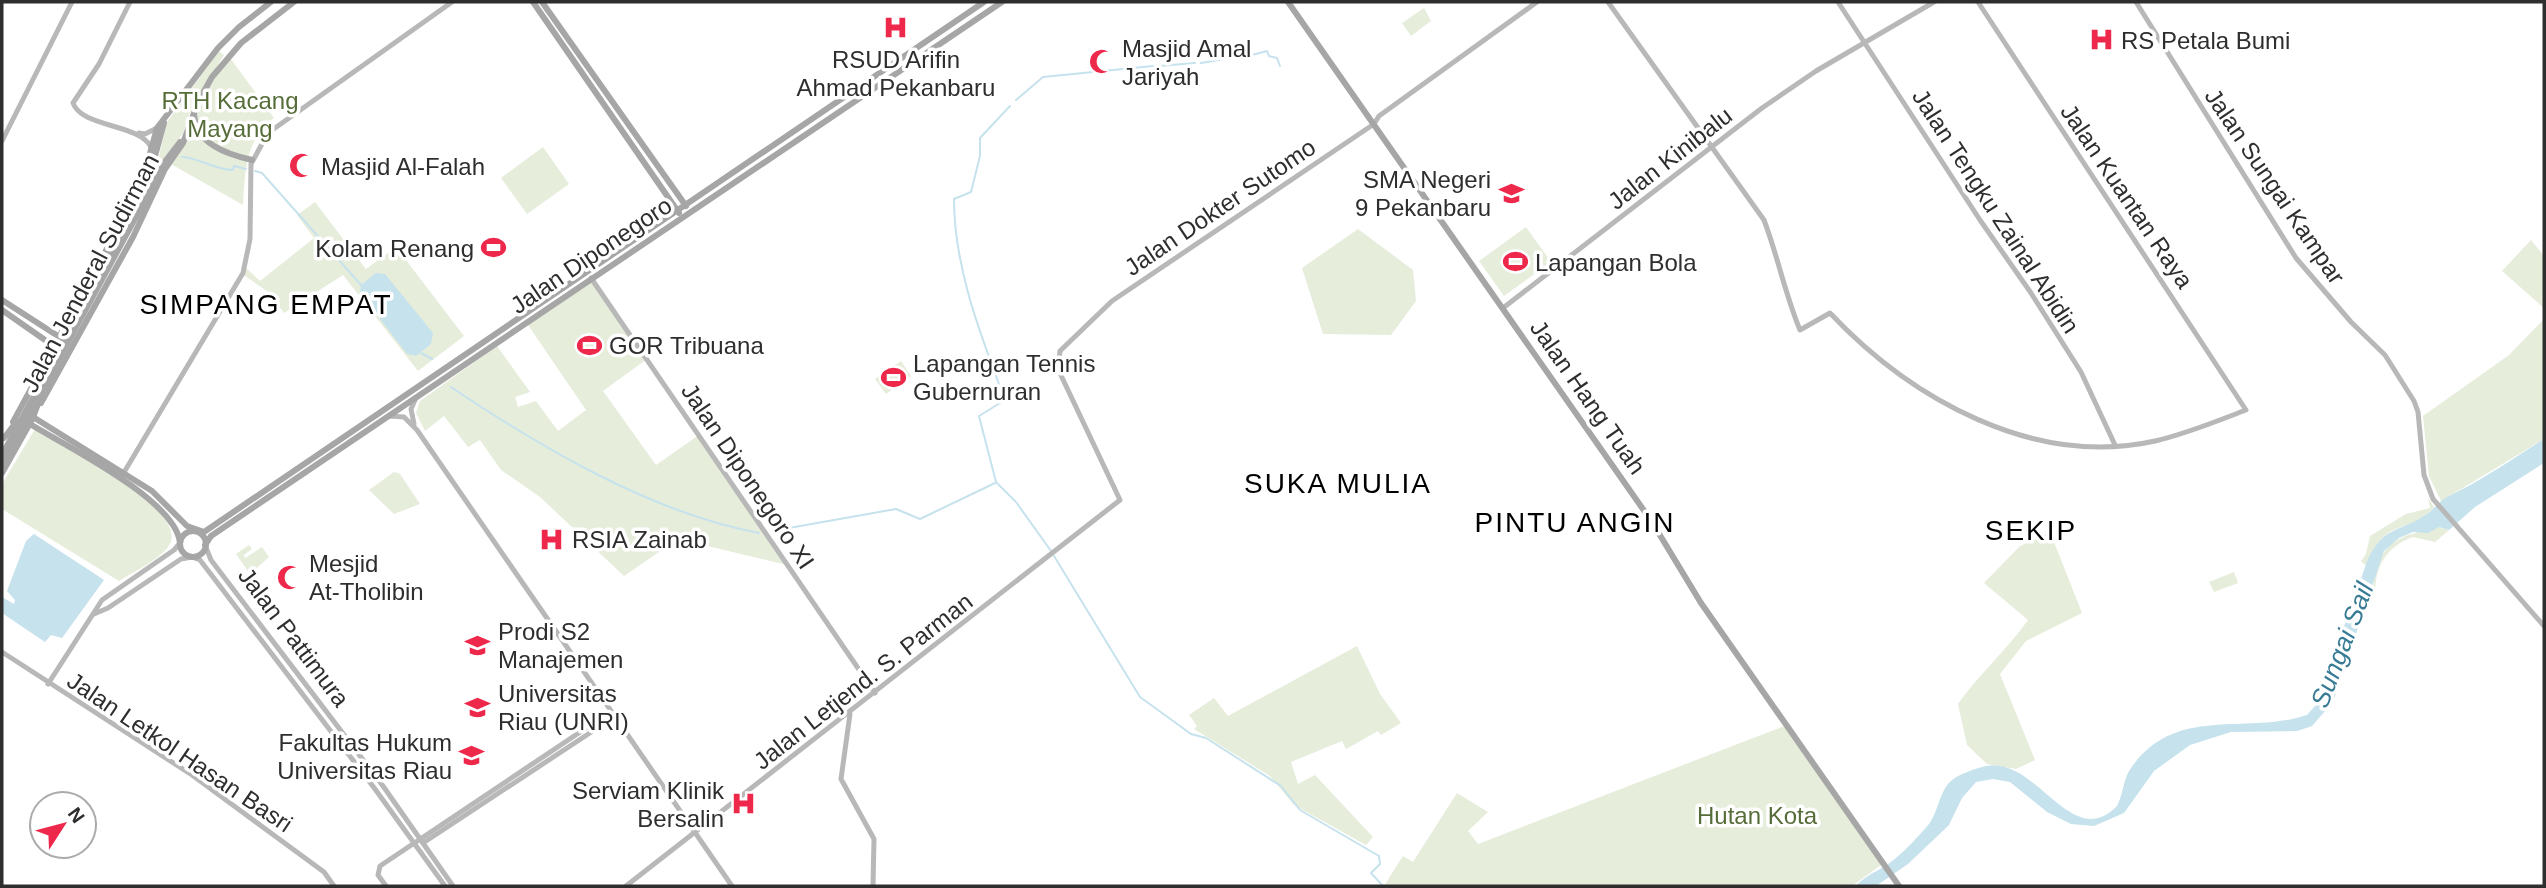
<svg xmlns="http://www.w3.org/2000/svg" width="2546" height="888" viewBox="0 0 2546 888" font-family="Helvetica,sans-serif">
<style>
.green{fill:#e6eddb}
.water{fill:#c6e2ed}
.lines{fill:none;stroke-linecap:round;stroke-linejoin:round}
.stream{stroke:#c6e2ed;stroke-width:2}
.secondary{stroke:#b8b8b8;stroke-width:5}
.primary{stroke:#a6a6a6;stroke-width:6}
.primary-bridge{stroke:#a6a6a6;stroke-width:6}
.labels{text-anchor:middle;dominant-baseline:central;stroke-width:7;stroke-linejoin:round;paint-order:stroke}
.poi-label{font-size:24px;fill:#2e2e2e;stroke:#fff;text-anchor:start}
.park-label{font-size:24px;fill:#576d39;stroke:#fff}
.street-label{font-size:24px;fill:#2e2e2e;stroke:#fff}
.water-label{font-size:26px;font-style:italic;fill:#387b95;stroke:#fff}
.quarter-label{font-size:28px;letter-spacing:2px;fill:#000;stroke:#fff}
</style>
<rect width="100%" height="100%" fill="#fff"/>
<!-- green -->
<g class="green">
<path d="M1424,8L1431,21L1411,36L1402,23Z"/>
<path d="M219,51L224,55L192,107L183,133L156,169L167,122Z"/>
<path d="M228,55L274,118C245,140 245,171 243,205L171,164L192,128L199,100Z"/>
<path d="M543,147L569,184L527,214L501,178Z"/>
<path d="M315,202L366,269L396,247L464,336L418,371L343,275L284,313L267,291L242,274L245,267L260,281L314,238L297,215Z"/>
<path d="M1526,227L1551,262L1504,296L1479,261Z"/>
<path d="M1358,229L1413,270L1416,301L1391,335L1323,334L1302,268Z"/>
<path d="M2531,240L2544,256V308L2502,271Z"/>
<path d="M591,278L647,359L603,391L656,465L699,435L787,565L678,539L624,576L540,497L501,470L480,440L468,447L444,416L425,431L416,413L420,401L497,346L530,392L515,397L518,407L536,401L558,431L586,410L526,322Z"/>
<path d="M2544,319V439L2441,501L2429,476L2423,416L2509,355Z"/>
<path d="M901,361L911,376L886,394L875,379Z"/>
<path d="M35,429C59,444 196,512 168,547C157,561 133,572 119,581L2,509V484Z"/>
<path d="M394,472L400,474L420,504L394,514L369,490Z"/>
<path d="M2428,498L2434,507C2408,537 2386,514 2366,566L2361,561L2366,554L2370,536L2406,514L2430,508Z"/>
<path d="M2439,527L2449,530L2435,542L2413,537C2388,545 2373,568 2376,594C2371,585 2374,576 2377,567C2387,535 2413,534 2439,527Z"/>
<path d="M2050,532L2082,613L2026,641L2000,674L2035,760L2016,769L1987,764L1967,745L1958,704C1979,674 2007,650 2028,620L1984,583L2020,546Z"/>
<path d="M249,545L252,549L244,555L245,558L262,547L269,557L250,574L236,554Z"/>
<path d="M2234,572L2238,583L2214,592L2209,582Z"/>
<path d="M1357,646L1380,694L1401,723L1381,735L1378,731L1346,749L1342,741L1291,762L1298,784L1315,775L1373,837L1366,845L1294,805L1270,776L1194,729L1197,726L1189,715L1214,698L1228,716Z"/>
<path d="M1787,725L1881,865L1852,886H1384L1403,856L1413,862L1457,793L1488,812L1468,831L1478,844Z"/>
</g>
<!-- water -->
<g class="water">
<path d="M376,273L385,274L433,333L431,344L416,356L407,354L360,293L361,285Z"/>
<path d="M2544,439V463L2475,507L2449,530L2439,527L2428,533L2413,532L2399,538L2384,551L2333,702L2312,726L2297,731L2231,732L2190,745L2154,771L2124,813L2094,826L2071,824L2047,812L2010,782L1993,779L1976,782L1962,798L1949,825L1908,864L1876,886H1856C1865,875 1879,871 1891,862C1904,852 1918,837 1929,824C1938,812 1940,790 1951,781C1958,774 1977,768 1986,766C2037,756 2071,853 2117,806C2123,795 2123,781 2129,771C2174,703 2244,736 2307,715L2316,705L2368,559C2384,525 2402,532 2427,514C2434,509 2439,501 2447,497C2479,482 2513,459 2544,439Z"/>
<path d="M34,534L104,580L62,638L51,635L45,642L2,613V597L14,604L15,600L7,591L26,541Z"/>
</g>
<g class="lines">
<!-- stream -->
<g class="stream">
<path d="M1252,55L1267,51L1269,56L1277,58L1280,66"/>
<path d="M1201,63L1249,55"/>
<path d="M1159,66L1195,63"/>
<path d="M1016,100L1043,77L1153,66"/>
<path d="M1010,106L980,138V156L971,192L954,199C954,268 981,336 1005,400L979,416L996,482L1016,502L1051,551"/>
<path d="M182,157C200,158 215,170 233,170L234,166L246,169"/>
<path d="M255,171L262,173L361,285"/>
<path d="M421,353L432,359"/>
<path d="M451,387C540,447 652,513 759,533"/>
<path d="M772,531L896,509L920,519L995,483"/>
<path d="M1054,556L1140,697L1191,734L1206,738L1281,786L1300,810L1379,856L1380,864L1371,873L1383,886"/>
</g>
<!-- secondary -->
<g class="secondary">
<path d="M130,2L99,64L73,103C82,128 138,123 151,147"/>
<path d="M1608,2L1764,220C1778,257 1785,294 1800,330L1830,313C1911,399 2034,468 2155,441C2186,434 2217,421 2246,410L1978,2"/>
<path d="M1838,2L1980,220L2031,293L2081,372L2115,445"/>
<path d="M2136,2L2296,258L2351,322L2385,355L2414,401L2418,412L2424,475L2433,499L2544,626"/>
<path d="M139,133L145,134L157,128"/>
<path d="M2,141L72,2"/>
<path d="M591,278L875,693"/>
<path d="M1503,308L1762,108L1816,71L1934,2"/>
<path d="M389,416L404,417L417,430L732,886"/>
<path d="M414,424L411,409L415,400"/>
<path d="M123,474L243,273L250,239L251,164L268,133L452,2"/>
<path d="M205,545L211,560L383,786L453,886"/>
<path d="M94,614L108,608L181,559L192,557L200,560L375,789L445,886"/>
<path d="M2,652L192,775L324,872L334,886"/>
<path d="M48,684L102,600L174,550L180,543"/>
<path d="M850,714L841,779L874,839L873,886"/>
<path d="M423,843L614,717"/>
<path d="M386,886L378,875L380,866L610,712"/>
<path d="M626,886L1120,500L1058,369L1060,351L1112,301L1374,124L1379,116L1537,2"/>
</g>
<!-- primary -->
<g class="primary">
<path d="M533,2L679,213"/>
<path d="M542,2L686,206"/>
<path d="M1288,2L1652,522L1701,603L1899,886"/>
<path d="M194,114C196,144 226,154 252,160"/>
<path d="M146,189L164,123"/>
<path d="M150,191L160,168L180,142"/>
<path d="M2,300L61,338"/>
<path d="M2,310L55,347"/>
<path d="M37,394L40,399L33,417L152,491L187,526L204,532L984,2"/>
<path d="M41,403L133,237L165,169L183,143L198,102L212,77L241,43L294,2"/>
<path d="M13,422L141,186L157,128L218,48L239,27L271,2"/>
<path d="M30,424C66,446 176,500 180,543"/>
<path d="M4,438L17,421"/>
<path d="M2,473L34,416"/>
<circle cx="193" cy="544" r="13"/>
<path d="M205,545L211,536L248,511L1002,2"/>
</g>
<!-- primary-bridge -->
<g class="primary-bridge">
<path d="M2,455L146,189"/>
<path d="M2,464L150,191"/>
</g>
</g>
<!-- icons -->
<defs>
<symbol id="hospital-bare" viewBox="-9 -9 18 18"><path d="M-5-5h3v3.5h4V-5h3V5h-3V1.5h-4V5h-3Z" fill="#ee284b" stroke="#fff" stroke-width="2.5" paint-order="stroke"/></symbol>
<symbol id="mosque-bare" viewBox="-9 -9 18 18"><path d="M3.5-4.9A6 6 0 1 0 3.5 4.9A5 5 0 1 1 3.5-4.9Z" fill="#ee284b" stroke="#fff" stroke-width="2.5" paint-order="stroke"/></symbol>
<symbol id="school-bare" viewBox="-9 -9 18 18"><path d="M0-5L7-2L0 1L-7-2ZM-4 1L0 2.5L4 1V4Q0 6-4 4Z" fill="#ee284b" stroke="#fff" stroke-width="2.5" paint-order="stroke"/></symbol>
<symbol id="stadium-bare" viewBox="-9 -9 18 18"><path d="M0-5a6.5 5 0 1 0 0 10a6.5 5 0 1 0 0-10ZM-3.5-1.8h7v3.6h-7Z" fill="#ee284b" stroke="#fff" stroke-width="2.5" paint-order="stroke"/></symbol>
<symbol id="university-bare" viewBox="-9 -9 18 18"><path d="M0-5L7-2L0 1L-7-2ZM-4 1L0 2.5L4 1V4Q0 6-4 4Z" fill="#ee284b" stroke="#fff" stroke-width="2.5" paint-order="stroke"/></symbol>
</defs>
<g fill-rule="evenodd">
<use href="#hospital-bare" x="878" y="10" width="35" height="35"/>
<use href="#hospital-bare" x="2084" y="22" width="35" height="35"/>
<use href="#mosque-bare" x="1084" y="44" width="35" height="35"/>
<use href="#mosque-bare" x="284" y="148" width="35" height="35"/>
<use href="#school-bare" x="1494" y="176" width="35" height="35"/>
<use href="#stadium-bare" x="476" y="230" width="35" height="35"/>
<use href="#stadium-bare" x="1498" y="244" width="35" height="35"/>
<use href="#stadium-bare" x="572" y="328" width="35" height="35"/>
<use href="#stadium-bare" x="876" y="360" width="35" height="35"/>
<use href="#hospital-bare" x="534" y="522" width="35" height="35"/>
<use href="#mosque-bare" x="272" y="560" width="35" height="35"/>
<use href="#university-bare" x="460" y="628" width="35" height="35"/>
<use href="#university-bare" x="460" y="690" width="35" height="35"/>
<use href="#university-bare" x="454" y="738" width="35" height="35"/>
<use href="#hospital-bare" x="726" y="786" width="35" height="35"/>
</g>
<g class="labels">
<!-- poi labels -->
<g class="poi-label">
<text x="2121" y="40">RS Petala Bumi</text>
<text x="1122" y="48">Masjid Amal<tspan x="1122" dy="28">Jariyah</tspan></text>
<text x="896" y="59" text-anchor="middle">RSUD Arifin<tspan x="896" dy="28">Ahmad Pekanbaru</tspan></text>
<text x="321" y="166">Masjid Al-Falah</text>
<text x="1491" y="179" text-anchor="end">SMA Negeri<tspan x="1491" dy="28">9 Pekanbaru</tspan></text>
<text x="474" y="248" text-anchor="end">Kolam Renang</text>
<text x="1535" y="262">Lapangan Bola</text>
<text x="609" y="345">GOR Tribuana</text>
<text x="913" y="363">Lapangan Tennis<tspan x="913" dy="28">Gubernuran</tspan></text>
<text x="572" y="539">RSIA Zainab</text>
<text x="309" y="563">Mesjid<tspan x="309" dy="28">At-Tholibin</tspan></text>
<text x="498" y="631">Prodi S2<tspan x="498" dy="28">Manajemen</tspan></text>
<text x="498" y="693">Universitas<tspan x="498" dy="28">Riau (UNRI)</tspan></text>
<text x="452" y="742" text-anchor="end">Fakultas Hukum<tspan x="452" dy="28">Universitas Riau</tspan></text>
<text x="724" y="790" text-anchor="end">Serviam Klinik<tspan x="724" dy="28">Bersalin</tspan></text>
</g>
<!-- park labels -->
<g class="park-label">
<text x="230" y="100">RTH Kacang<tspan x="230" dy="28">Mayang</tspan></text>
<text x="1757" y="815">Hutan Kota</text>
</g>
<!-- street labels -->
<g class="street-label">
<text transform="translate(1670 158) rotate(-38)">Jalan Kinibalu</text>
<text transform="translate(2275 186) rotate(56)">Jalan Sungai Kampar</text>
<text transform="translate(2127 196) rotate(56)">Jalan Kuantan Raya</text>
<text transform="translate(1220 207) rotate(-34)">Jalan Dokter Sutomo</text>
<text transform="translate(1996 211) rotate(57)">Jalan Tengku Zainal Abidin</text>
<text transform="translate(591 255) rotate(-34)">Jalan Diponegoro</text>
<text transform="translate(90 273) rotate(-62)">Jalan Jenderal Sudirman</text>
<text transform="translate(1588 397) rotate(55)">Jalan Hang Tuah</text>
<text transform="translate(748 476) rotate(56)">Jalan Diponegoro XI</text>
<text transform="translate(294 637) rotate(53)">Jalan Pattimura</text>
<text transform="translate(863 681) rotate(-38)">Jalan Letjend. S. Parman</text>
<text transform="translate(180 752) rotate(34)">Jalan Letkol Hasan Basri</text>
</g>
<!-- water labels -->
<g class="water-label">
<text transform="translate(2342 645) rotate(-69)">Sungai Sail</text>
</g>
<!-- quarter labels -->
<g class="quarter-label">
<text x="266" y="304">SIMPANG EMPAT</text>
<text x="1338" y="483">SUKA MULIA</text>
<text x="1575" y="522">PINTU ANGIN</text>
<text x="2031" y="530">SEKIP</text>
</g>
</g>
<!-- border -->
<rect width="2546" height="888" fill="none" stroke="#2e2e2e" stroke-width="7"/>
<!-- north arrow -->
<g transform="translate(63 825) rotate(54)"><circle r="33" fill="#ffffff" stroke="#ababab" stroke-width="2"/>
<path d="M0-5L12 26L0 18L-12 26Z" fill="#ee284b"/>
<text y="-10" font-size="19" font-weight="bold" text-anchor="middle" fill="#2e2e2e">N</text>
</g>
</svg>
